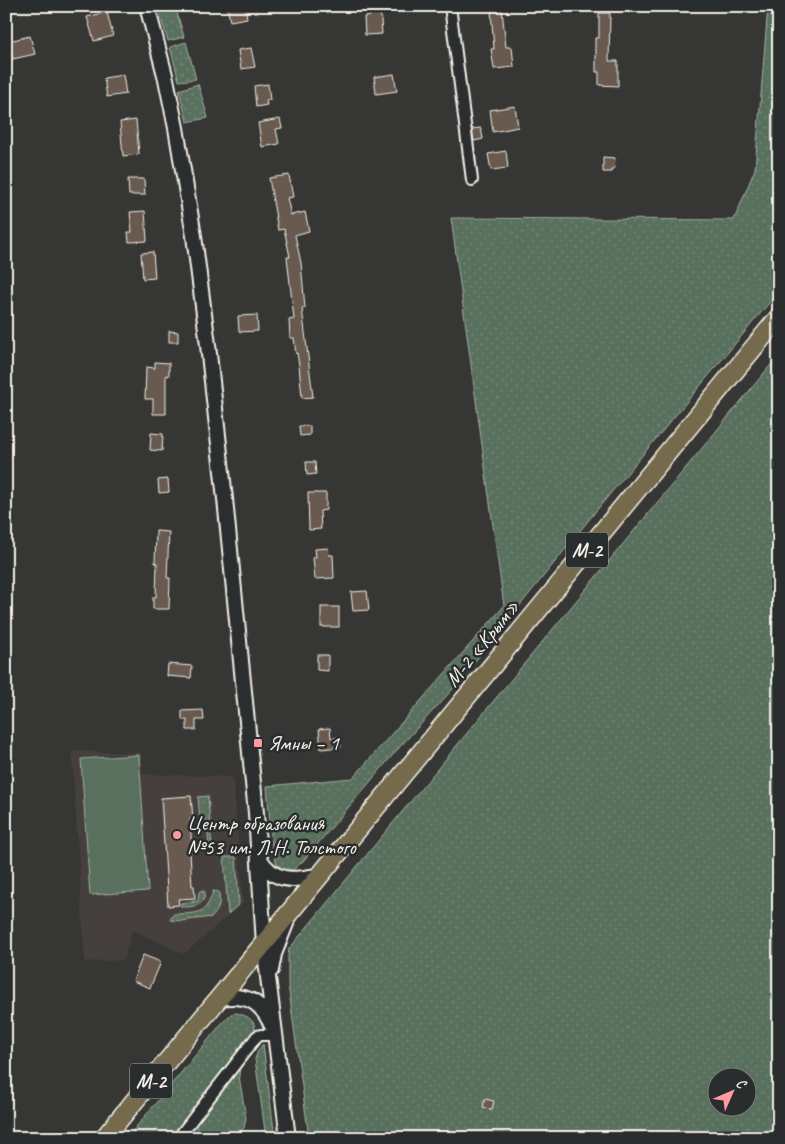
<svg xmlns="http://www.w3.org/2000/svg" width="785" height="1144" viewBox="0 0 785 1144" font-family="Caveat,sans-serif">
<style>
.built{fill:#45413d}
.grass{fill:url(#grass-dots);stroke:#a6b0a2;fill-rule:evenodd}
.park{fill:#58705d;stroke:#a6b0a2}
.building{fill:#685a4f;stroke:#f4f1e8}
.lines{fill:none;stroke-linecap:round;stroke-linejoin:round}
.street-casing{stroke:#f4f1e8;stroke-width:14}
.secondary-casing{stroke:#f4f1e8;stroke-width:18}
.highway-casing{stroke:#f4f1e8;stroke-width:21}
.street{stroke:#2a2d2e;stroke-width:10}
.secondary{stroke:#2a2d2e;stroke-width:14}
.highway{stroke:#746b4b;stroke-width:18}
.poi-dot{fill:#ff9aa2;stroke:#2a2d2e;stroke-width:2}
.labels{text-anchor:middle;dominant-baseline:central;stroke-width:5;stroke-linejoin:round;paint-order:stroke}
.shield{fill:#2a2d2e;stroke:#b7b6b0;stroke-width:1}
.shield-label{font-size:20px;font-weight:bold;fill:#f4f1e8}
.street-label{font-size:21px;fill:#f4f1e8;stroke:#2a2d2e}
.poi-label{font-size:21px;fill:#f4f1e8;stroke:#2a2d2e;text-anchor:start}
</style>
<defs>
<pattern id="grass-dots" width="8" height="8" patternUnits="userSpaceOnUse" patternTransform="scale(1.25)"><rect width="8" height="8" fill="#58705d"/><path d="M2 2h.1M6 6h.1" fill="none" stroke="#718574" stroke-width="1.8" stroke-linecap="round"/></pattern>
</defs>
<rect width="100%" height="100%" fill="#363635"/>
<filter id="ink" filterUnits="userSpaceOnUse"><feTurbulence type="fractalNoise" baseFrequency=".02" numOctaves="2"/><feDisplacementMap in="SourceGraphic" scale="10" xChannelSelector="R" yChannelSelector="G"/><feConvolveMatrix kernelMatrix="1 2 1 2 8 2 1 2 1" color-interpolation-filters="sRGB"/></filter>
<g filter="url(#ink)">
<!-- built -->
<path class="built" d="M72,751L141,753L142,774L233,777L243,903L184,954L132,930L124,960L85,962Z"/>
<!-- grass -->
<g class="grass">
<path d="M157,6H175L184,37L168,41Z"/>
<path d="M768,6H779V291L600,506L451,691L397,750L304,860L293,870L285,869L277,865L272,848L267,786L353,778L504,606L451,218L734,220L755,169Z"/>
<path d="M186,42L196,79L179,81L170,47Z"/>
<path d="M198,84L208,118L187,122L179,90Z"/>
<path d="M779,355V1138H309L288,984V956L289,949ZM718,1076H748V1106H718Z"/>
<path d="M208,796L212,848H209L207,820H200L198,797Z"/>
<path d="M224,857H236L239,904L228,914Z"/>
<path d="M202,890L205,892C205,907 192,907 181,907V903L198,901L199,892Z"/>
<path d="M213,891L219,892C220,903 220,909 212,917L181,921L170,920L174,914C197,913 206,916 213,891Z"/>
<path d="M236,1013C256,1017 263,1031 243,1042L239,1076L246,1118L244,1128L233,1138H127L223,1022L231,1014Z"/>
<path d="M263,1044L275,1138H266L255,1059L258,1051Z"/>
</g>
<!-- park -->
<path class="park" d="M139,755L148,891L90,895L81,759Z"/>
<!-- building -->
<g class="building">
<path d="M227,6H245L247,18L230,21Z"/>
<path d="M369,6H380L382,34L365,35L364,17L370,16Z"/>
<path d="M502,10L506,47H512L514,67L494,69L491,49H494L491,11Z"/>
<path d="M107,12L113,36L94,41L87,17Z"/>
<path d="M599,13H610L609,61H618V86L599,85V72H596V49H595V38H599Z"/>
<path d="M30,36L35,54L13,59L9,41Z"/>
<path d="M251,48L255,67L241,69L238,50Z"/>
<path d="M394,74L397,91L376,94L374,77Z"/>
<path d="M123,75L126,94L107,97L104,78Z"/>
<path d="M268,84L270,100H266L267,105L256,107L254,86Z"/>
<path d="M515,106L518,127L493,132L490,110Z"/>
<path d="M280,119L282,128L276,129L279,144L262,147L258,123Z"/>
<path d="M136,120L139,154L123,156L120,122Z"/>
<path d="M481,128L483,139L474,141L472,129Z"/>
<path d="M506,151L508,168L491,170L488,154Z"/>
<path d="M603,157L615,158L614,169H612V172H603Z"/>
<path d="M289,175L293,197L287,198L291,215L305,212L309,231L295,235L301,263L305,308H302L313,397L302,398L299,365L297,353L296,354L294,338H290L289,320L294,319L287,257H290L284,229L278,230L269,178Z"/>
<path d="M128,179H144L145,195H129Z"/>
<path d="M145,211L147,241L129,242L128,232H132L130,212Z"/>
<path d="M153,252L155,278L143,279L141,253Z"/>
<path d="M257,315L258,331L239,332L238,316Z"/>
<path d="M169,331L178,332V342H169Z"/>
<path d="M155,362L169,363V376L166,375V414H153V399H145L146,367L155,368Z"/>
<path d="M299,426H310V435L300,436Z"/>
<path d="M151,433L163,434L162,451L150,450Z"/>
<path d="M306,462H315L316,474L307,475Z"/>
<path d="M168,479L169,492L159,493L158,480Z"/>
<path d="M308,493H326V510L320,511L321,529L309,530Z"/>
<path d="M156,531L169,532L167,578H170L169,609H153V597H156L157,563H155Z"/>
<path d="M328,548L329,555H333L334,578L315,579L313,557H316L315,549Z"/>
<path d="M367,591L369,610L353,611L351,592Z"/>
<rect x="321" y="607" width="18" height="20"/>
<path d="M317,655H328V671L317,670Z"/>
<path d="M168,664L192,666L191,678L167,676Z"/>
<path d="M203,710L204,720H196V730H187V720H182V711Z"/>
<path d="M330,728L331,738L340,737L341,747L321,749L319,729Z"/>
<path d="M191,796L193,819H190L192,851L190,852L192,886H194L195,898L178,899L179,905L168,906L161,798Z"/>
<path d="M143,955L161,962L150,988L133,981Z"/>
<path d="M485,1099L494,1101L492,1110L483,1107Z"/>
</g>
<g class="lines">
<defs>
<g id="street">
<path d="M450,6L472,180"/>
<path d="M178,1138L257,1036L261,1035H276"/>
</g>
<g id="secondary">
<path d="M147,6L166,79L176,128L194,236L208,345L225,499L256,813L264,945L288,1138"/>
<path d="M259,858C276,885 294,880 321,875"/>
<path d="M271,970L274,954L287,921"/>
<path d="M219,998C247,994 260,1000 272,1026"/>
</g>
<path id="highway" d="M104,1138L779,317"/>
</defs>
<!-- street casing -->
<use href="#street" class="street-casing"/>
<!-- secondary casing -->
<use href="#secondary" class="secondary-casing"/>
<!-- highway casing -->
<use href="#highway" class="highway-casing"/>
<!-- street -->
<use href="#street" class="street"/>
<!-- secondary -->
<use href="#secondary" class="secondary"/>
<!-- highway -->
<use href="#highway" class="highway"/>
</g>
</g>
<!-- markers -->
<g class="poi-dot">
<rect x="253" y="738" width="10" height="10" rx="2.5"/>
<circle cx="177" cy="835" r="5"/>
</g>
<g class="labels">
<!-- shield labels -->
<g class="shield">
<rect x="566" y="532.5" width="42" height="35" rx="4"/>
<rect x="130" y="1063.5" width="42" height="35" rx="4"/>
</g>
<g class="shield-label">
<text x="587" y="550">М-2</text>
<text x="151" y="1081">М-2</text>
</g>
<!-- street labels -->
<g class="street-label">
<text transform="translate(482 643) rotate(-51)">М-2 «Крым»</text>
</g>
<!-- poi labels -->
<g class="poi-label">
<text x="268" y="743">Ямны – 1</text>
<text x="187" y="823">Центр образования<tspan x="187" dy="24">№53 им. Л.Н. Толстого</tspan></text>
</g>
</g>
<!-- margin -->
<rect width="785" height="1144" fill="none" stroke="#2a2d2e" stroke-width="25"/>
<rect x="12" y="12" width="760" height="1119" fill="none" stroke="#f4f1e8" stroke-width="2" filter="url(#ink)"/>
<!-- north arrow -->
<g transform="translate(732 1092) rotate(45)"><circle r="24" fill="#2a2d2e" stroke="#7b7b78"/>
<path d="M0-4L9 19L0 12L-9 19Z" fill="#ff9aa2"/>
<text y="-8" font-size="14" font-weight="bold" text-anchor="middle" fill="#f4f1e8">С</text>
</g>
</svg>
